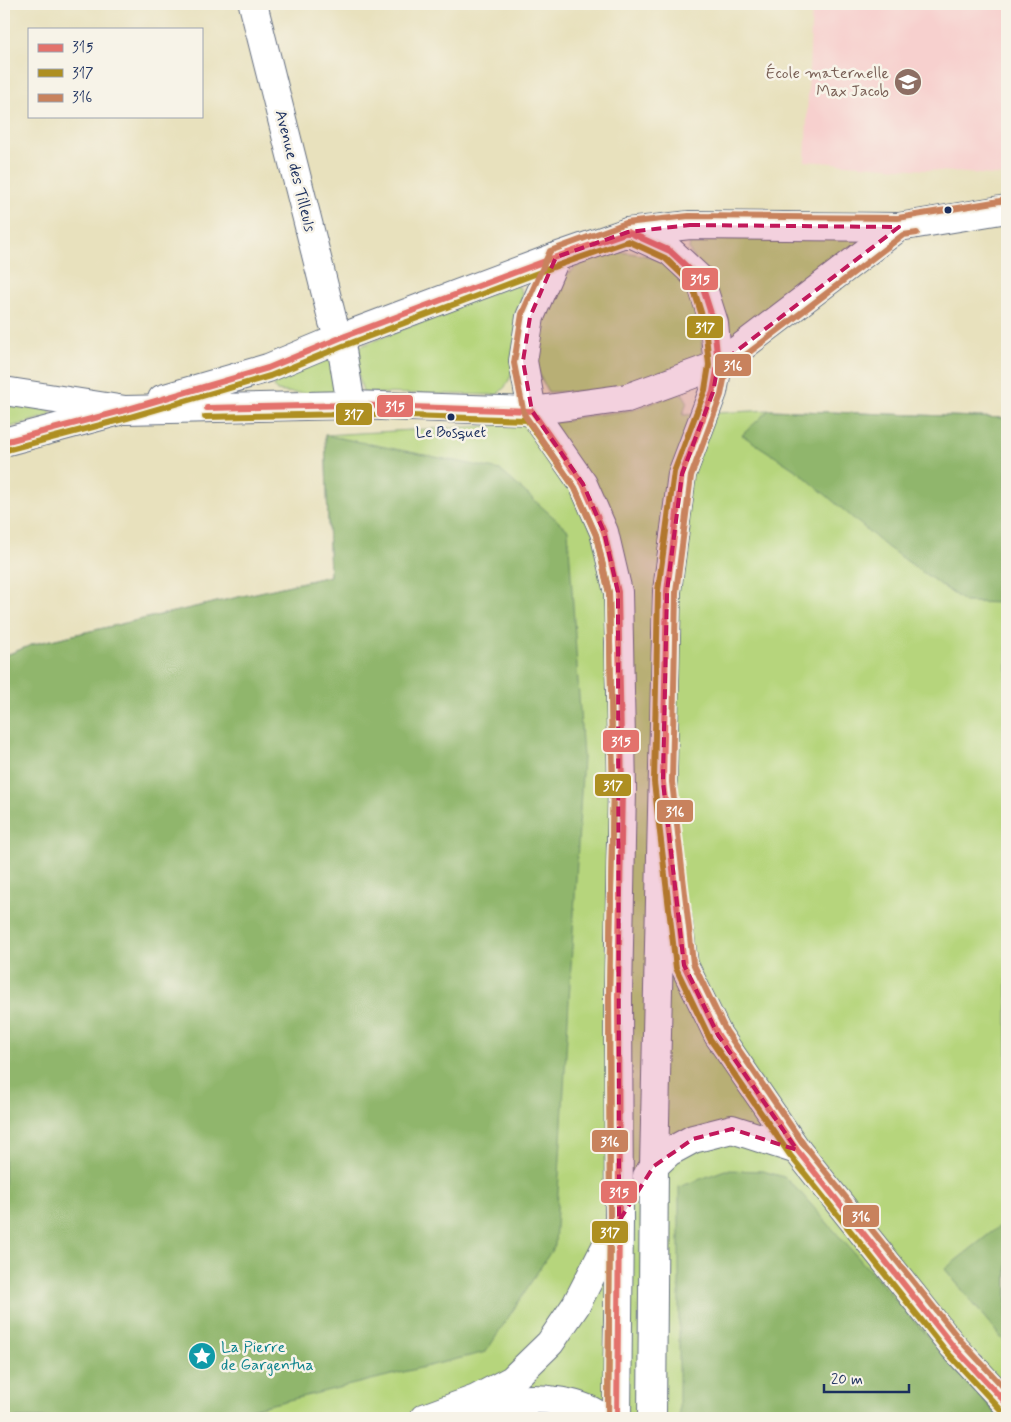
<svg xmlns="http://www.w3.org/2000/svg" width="1011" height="1422" viewBox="0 0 1011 1422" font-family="Mynerve,sans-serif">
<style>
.built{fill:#f7d0ce}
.green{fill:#b6d57c;stroke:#68826d}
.forest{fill:#90b66c;stroke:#567265}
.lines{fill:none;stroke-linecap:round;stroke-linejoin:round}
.minor-casing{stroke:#636d7f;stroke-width:30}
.major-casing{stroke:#636d7f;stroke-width:30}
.highway-casing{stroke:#636d7f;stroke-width:30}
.minor{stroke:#fff;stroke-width:28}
.major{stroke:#fff;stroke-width:28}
.highway{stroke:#fff;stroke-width:28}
.bus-1-casing{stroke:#f7f3e8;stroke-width:10}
.bus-2-casing{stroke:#f7f3e8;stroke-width:10}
.bus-3-casing{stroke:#f7f3e8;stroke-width:10}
.bus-1{stroke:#e3726c;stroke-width:6}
.bus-2{stroke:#ae8f21;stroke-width:6}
.bus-3{stroke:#c8825d;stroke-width:6}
.marked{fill:#c2185b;fill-opacity:0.2;stroke:#c2185b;stroke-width:4;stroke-dasharray:10 6;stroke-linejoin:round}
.bus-dot{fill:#1b2f5e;stroke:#f7f3e8;stroke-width:2}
.labels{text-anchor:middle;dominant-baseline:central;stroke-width:5;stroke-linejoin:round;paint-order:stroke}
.bus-label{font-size:15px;fill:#1b2f5e;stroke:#f7f3e8}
.education-label{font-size:16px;fill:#785e54;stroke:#f7f3e8;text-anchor:end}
.street-label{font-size:16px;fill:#1b2f5e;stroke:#f7f3e8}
.culture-label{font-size:16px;fill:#0d838f;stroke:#f7f3e8;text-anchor:start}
.line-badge{stroke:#f7f3e8;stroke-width:2}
.badge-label{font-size:14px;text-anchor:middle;font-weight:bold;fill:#fff}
</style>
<rect width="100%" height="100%" fill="#f7f3e8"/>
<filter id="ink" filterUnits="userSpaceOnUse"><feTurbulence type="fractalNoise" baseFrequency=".02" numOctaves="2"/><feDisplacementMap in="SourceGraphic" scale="10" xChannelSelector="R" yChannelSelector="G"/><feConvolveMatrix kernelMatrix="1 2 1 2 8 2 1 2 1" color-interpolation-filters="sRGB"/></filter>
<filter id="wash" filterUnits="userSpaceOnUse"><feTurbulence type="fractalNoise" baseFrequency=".0096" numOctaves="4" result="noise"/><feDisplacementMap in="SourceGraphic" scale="20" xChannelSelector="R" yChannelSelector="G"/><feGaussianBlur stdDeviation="1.12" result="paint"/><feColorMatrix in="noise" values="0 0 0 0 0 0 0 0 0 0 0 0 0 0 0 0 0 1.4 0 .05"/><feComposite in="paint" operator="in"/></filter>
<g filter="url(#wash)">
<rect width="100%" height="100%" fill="#e8e1bd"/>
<!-- built -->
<path class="built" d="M812,4H1007V176L805,161Z"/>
<!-- green -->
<g class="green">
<path d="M853,233L856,234L861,245L733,334L729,330L728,324L689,249L690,243L695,240Z"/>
<path d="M621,252C635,254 651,255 662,262C666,265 670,270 673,273C698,296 702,321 702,353L696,359L636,383L593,391L548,392C543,383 538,374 537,364C535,336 551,289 571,271C585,259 604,255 621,252Z"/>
<path d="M514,284L520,288L523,295L511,376L505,387L497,395L363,393L353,351L359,347Z"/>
<path d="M324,360L332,361L337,389L334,393H294L277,391L274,387L277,378Z"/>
<path d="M678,394H683L687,401L683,415L769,410L1007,418V1418H4V656L34,644L330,576L325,435L568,421L572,418L632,410Z"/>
<path d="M4,405L50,410L51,414L49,416L4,429Z"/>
</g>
<!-- forest -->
<g class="forest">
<path d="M769,410L1007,418L1006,603L965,602L887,547L800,473L742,435Z"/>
<path d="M325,435L500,470L568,530L583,757L555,1245L486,1352L215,1418H4V656L34,644L330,576Z"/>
<path d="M725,1170L763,1171L784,1177L800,1192L1000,1418H679V1187Z"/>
<path d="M1007,1220V1345L945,1269Z"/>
</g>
</g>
<g filter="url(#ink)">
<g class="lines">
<defs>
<g id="minor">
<path d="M253,4L333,322L340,338L351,405"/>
<path d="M628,232L690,225L899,227L1007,209"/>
<path d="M4,391L125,410L351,405L532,411L627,398L718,365L899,227"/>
<path d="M162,399L268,368L340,338L556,257"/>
<path d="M4,442L116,412"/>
</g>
<g id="major">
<path d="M674,892L684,965L718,1035L797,1150L953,1346L1007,1404"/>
<path d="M647,1176L654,1166L669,1152L693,1139L732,1129L797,1150"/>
<path d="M617,1418L619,1221L618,996L622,789L618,592L604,532L583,484L532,411L523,361L530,317L556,257L628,232L670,251L700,279L714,323L718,365L713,392L682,474L667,591L654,1166L652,1418"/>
</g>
<g id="highway">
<path d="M478,1408C491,1406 504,1402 516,1400C540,1397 583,1401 602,1418"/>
<path d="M424,1418L476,1399L512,1380L550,1343L576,1305L619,1221"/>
</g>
</defs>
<!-- minor casing -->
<use href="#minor" class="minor-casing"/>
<!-- major casing -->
<use href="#major" class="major-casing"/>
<!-- highway casing -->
<use href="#highway" class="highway-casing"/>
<!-- minor -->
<use href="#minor" class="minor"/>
<!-- major -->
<use href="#major" class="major"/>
<!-- highway -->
<use href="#highway" class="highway"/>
<defs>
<g id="bus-1">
<path d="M207,408L351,405L532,411L583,484L604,532L618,592L622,789L618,996L619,1221L617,1418"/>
<path d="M4,442L125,410L268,368L340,338L556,257L628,232L670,251L700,279L714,323L718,365L713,392L682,474L667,591L663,782L684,965L718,1035L797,1150L953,1346L1007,1404"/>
</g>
<g id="bus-2">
<path d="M205,417L351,414L527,420L575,488L596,535L609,593L613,789L609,996L610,1221L608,1418"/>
<path d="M6,450L127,418L270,376L343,346L559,265L628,241L665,258L692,284L705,325L709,365L705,390L674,472L658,591L654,782L676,968L710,1039L790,1155L946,1351L1001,1410"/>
</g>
<g id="bus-3">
<path d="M917,233L903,235L726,370L721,395L691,476L676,592L672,782L693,963L726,1031L804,1145L960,1340L1007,1391"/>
<path d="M608,1418L610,1221L609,996L613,789L609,593L596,535L575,488L524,414L514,363L522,314L550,251L626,223L689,216L898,218L1006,200"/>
</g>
</defs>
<!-- bus-1 casing -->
<use href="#bus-1" class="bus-1-casing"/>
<!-- bus-2 casing -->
<use href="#bus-2" class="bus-2-casing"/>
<!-- bus-3 casing -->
<use href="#bus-3" class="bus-3-casing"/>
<!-- bus-1 -->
<use href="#bus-1" class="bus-1"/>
<!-- bus-2 -->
<use href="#bus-2" class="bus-2"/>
<!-- bus-3 -->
<use href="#bus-3" class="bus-3"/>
</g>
</g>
<!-- marked area -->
<path class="marked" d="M690,225L899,227L718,365L713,392L682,474L667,591L663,782L684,965L718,1035L797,1150L732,1129L693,1139L654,1166L619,1221L618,592L604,532L583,484L532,411L523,361L530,317L556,257L628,232Z"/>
<!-- icons -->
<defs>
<symbol id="school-disc" viewBox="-11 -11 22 22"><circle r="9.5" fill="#8d6e63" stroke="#f7f3e8"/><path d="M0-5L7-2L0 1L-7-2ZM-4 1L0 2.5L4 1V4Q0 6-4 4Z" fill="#fff"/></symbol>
<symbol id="sight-disc" viewBox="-11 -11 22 22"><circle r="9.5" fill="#0f9aa8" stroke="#f7f3e8"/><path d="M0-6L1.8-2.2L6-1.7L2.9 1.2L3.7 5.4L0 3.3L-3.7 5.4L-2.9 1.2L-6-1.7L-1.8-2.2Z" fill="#fff"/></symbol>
</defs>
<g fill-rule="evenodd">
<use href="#school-disc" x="892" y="66" width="32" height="32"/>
<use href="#sight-disc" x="186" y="1340" width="32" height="32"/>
</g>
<!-- markers -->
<g class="bus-dot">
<circle cx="948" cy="210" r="4.5"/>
<circle cx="451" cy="417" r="4.5"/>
</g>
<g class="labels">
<!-- bus labels -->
<g class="bus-label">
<text x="451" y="433">Le Bosquet</text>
</g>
<!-- education labels -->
<g class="education-label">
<text x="889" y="73">École maternelle<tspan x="889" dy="18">Max Jacob</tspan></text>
</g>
<!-- street labels -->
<g class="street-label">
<text transform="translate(295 171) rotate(76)">Avenue des Tilleuls</text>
</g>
<!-- culture labels -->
<g class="culture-label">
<text x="221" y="1347">La Pierre<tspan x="221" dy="18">de Gargentua</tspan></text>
</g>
</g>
<g class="line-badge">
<rect x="681" y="267" width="38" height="24" rx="5" fill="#e3726c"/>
<rect x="686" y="315" width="38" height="24" rx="5" fill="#ae8f21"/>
<rect x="714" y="353" width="38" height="24" rx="5" fill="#c8825d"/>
<rect x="376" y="394" width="38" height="24" rx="5" fill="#e3726c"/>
<rect x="335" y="402" width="38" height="24" rx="5" fill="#ae8f21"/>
<rect x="602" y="729" width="38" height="24" rx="5" fill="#e3726c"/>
<rect x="594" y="773" width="38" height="24" rx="5" fill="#ae8f21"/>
<rect x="656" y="799" width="38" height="24" rx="5" fill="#c8825d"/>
<rect x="591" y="1129" width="38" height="24" rx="5" fill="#c8825d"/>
<rect x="600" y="1180" width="38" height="24" rx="5" fill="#e3726c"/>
<rect x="842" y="1204" width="38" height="24" rx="5" fill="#c8825d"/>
<rect x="591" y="1220" width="38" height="24" rx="5" fill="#ae8f21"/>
</g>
<g class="badge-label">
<text x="700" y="284">315</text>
<text x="705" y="332">317</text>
<text x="733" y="370">316</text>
<text x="395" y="411">315</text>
<text x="354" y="419">317</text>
<text x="621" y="746">315</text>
<text x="613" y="790">317</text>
<text x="675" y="816">316</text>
<text x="610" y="1146">316</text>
<text x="619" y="1197">315</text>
<text x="861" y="1221">316</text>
<text x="610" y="1237">317</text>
</g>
<!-- margin -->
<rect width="1011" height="1422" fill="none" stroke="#f7f3e8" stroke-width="20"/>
<!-- legend -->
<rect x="28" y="28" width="175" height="90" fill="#f7f3e8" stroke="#9fa5b1"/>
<rect x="38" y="44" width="25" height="8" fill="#e3726c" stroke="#9fa5b1"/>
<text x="72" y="52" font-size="15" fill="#1b2f5e">315</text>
<rect x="38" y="69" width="25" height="8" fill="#ae8f21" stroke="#9fa5b1"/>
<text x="72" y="78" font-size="15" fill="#1b2f5e">317</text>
<rect x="38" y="94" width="25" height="8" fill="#c8825d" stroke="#9fa5b1"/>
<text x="72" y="102" font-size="15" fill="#1b2f5e">316</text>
<!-- scale -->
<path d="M824 1384v8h85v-8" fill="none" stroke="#1b2f5e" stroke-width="2.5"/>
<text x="831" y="1384" font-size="15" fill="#1b2f5e" stroke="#f7f3e8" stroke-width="4" paint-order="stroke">20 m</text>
</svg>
